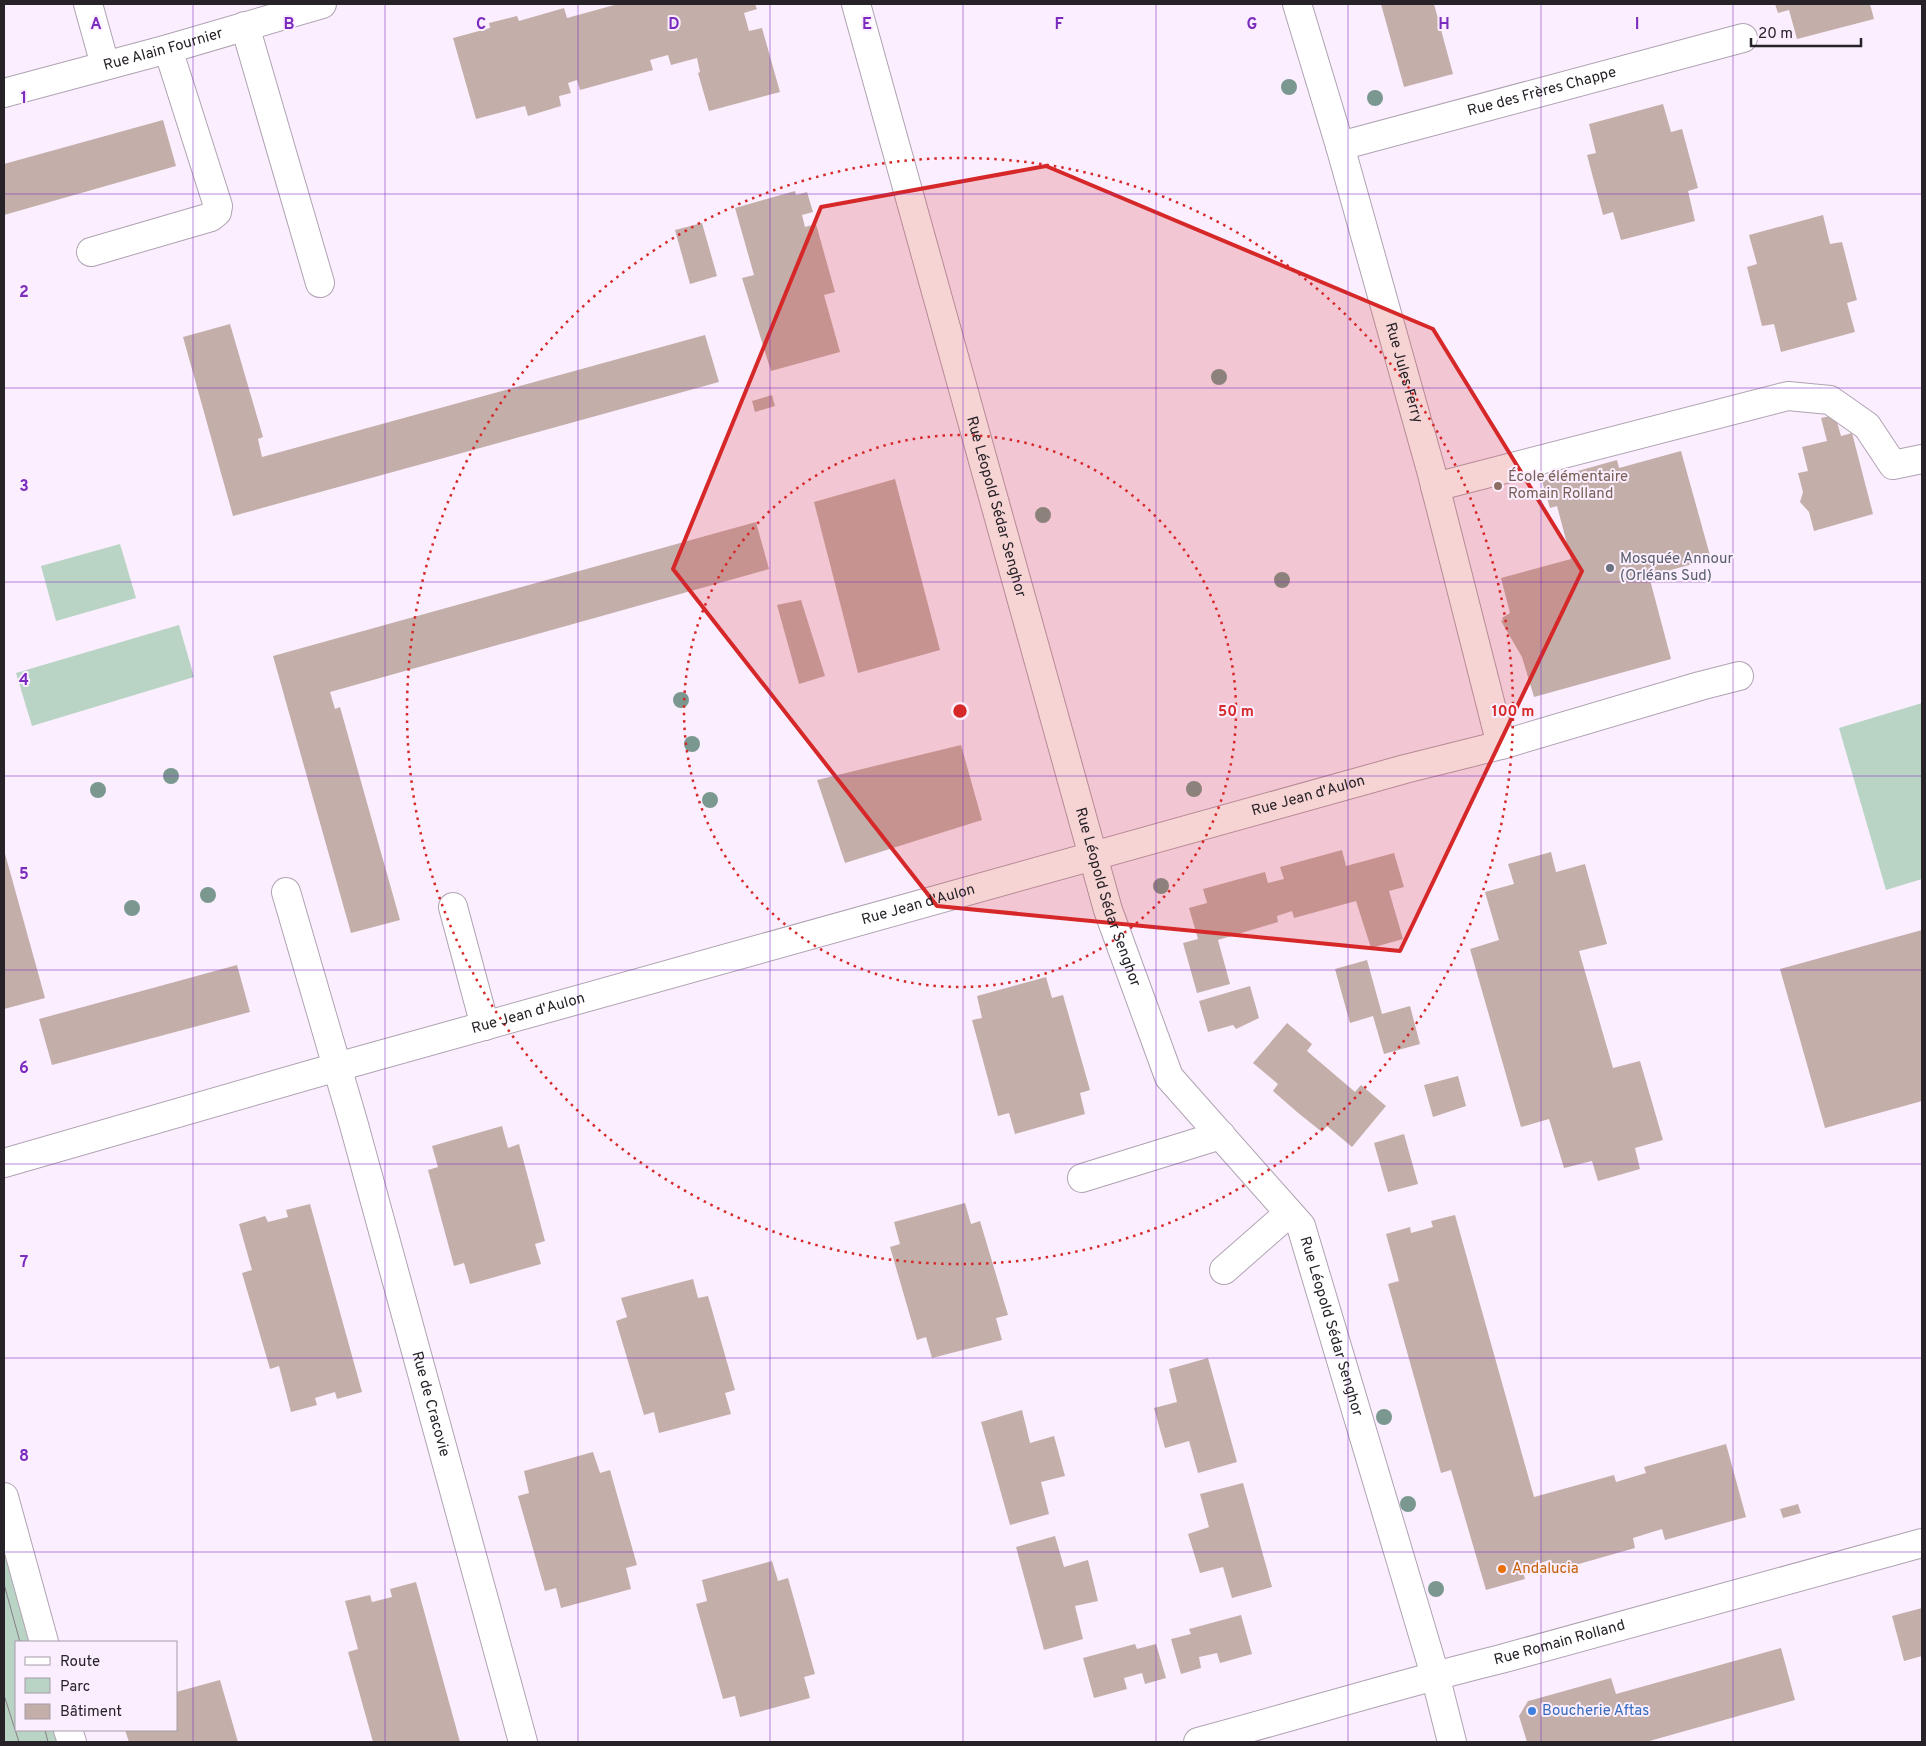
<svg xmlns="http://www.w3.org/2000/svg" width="1926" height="1746" viewBox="0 0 1926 1746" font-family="Overpass,sans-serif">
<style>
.green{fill:#b9d4c4}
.building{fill:#c3aeaa}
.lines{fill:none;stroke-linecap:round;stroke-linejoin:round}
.minor-casing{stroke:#afa3b2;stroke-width:30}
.minor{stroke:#fff;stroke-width:28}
.tram{stroke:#867e88;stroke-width:1}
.tree{fill:#7b9890}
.marked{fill:#d62828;fill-opacity:0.2;stroke:#d62828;stroke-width:4;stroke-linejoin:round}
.grid{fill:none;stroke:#7b2cbf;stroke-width:1;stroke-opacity:0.55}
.ring{fill:none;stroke:#d62828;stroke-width:2.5;stroke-dasharray:2.5 5}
.education-dot{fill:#8d6e63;stroke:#fbeefe;stroke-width:2}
.worship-dot{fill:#6b7280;stroke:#fbeefe;stroke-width:2}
.food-dot{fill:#e8710a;stroke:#fbeefe;stroke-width:2}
.shop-dot{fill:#3f7fe0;stroke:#fbeefe;stroke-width:2}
.labels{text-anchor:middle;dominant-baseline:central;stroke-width:4;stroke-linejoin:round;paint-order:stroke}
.street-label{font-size:15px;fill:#262228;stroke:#fbeefe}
.education-label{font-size:15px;fill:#785e54;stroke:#fbeefe;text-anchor:start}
.worship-label{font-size:15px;fill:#5b616d;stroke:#fbeefe;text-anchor:start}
.food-label{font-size:15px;fill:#c56008;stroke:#fbeefe;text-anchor:start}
.shop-label{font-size:15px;fill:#366cbe;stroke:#fbeefe;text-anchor:start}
.grid-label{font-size:16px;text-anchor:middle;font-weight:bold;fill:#7b2cbf;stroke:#fbeefe;stroke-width:4;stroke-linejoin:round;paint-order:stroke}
.centre{fill:#d62828;stroke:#fbeefe;stroke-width:2.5}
.ring-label{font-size:15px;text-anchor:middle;font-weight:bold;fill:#d62828;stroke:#fbeefe;stroke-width:4;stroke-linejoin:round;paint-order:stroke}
</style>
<rect width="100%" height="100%" fill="#fbeefe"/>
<!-- green -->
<g class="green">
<path d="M120,544L136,598L56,621L41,566Z"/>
<path d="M179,625L194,677L32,726L16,673Z"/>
<path d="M1922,703V879L1886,890L1839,728Z"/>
<path d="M4,1552L29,1642H16V1730H54L57,1742H5Z"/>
</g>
<!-- building -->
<g class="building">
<path d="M618,4H755L757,9L744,13L749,31L762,28L780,92L709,111L698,73L700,72L697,58L671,65L668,55L650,60L653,70L580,90L577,80L568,83L571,93L559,96L561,106L528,116L525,106L476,119L453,38L490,28L489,23L517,16L519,21L564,8L567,18Z"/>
<path d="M1381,4H1434L1453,74L1404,87Z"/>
<path d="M1775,4H1870L1874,19L1797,39L1789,10L1778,13Z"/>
<path d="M1663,104L1671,132L1682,129L1698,188L1688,191L1695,221L1621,240L1613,212L1603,215L1587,155L1596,153L1589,124Z"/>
<path d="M163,120L176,166L4,215V164Z"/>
<path d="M795,191L796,195L807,192L813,212L802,215L805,227L816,224L835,292L824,295L840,352L771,371L742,278L754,275L735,208Z"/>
<path d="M1823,215L1830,244L1842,242L1857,300L1847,303L1855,332L1781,352L1774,324L1762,326L1747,267L1757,264L1749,235Z"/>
<path d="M702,223L717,276L690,284L675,230Z"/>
<path d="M230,324L263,437L258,439L262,457L705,335L719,382L233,516L183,337Z"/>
<path d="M772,395L775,406L755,412L752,401Z"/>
<path d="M1835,415L1841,436L1852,433L1873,514L1814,531L1809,512L1800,502L1803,492L1798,473L1808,471L1802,447L1827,441L1821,418Z"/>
<path d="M1681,451L1711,559L1649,576L1671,659L1534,697L1522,657L1501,621L1503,620L1502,618L1510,613L1501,578L1571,559L1557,506L1550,508L1542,481L1617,460L1619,468Z"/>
<path d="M895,479L940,650L858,673L814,502Z"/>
<path d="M756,522L769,569L330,692L335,709L340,707L400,920L351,933L273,656Z"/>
<path d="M801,600L825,676L799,684L777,605Z"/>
<path d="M961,745L982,820L845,863L817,780Z"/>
<path d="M4,850L45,998L4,1009Z"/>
<path d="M1342,850L1346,866L1394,853L1404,887L1389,891L1403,939L1371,948L1356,901L1294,918L1292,911L1277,916L1278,922L1218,940L1230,984L1197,993L1183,943L1198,939L1189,908L1207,903L1203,889L1265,872L1268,883L1284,879L1280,867Z"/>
<path d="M1551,852L1556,872L1585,864L1607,944L1579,951L1613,1068L1640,1061L1663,1140L1635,1148L1640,1169L1598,1181L1592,1161L1564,1168L1549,1119L1521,1127L1470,949L1499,940L1485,892L1514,884L1508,864Z"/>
<path d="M1922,930V1101L1825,1128L1780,969Z"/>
<path d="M1367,960L1382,1014L1410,1006L1420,1044L1384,1054L1373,1016L1350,1023L1335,969Z"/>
<path d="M237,965L250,1012L52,1065L39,1019Z"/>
<path d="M1046,977L1052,998L1063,995L1090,1090L1080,1093L1085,1114L1015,1134L1009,1113L998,1116L972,1020L982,1018L977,996Z"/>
<path d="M1250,986L1259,1018L1236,1029L1233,1025L1208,1032L1199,1001Z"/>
<path d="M1287,1023L1312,1044L1307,1051L1355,1092L1361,1085L1386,1106L1352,1147L1327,1126L1322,1132L1297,1112L1273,1091L1278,1084L1253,1063Z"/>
<path d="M1458,1076L1466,1106L1433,1117L1424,1085Z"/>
<path d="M502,1126L508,1148L519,1144L545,1241L535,1244L541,1264L470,1284L464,1263L454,1266L428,1170L438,1167L432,1146Z"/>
<path d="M1404,1134L1418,1184L1388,1192L1374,1143Z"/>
<path d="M965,1203L971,1224L980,1221L1008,1315L996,1318L1002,1340L932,1358L926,1337L917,1340L890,1247L900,1244L894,1222Z"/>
<path d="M310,1204L362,1392L337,1399L335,1392L315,1398L317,1405L291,1412L279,1366L270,1369L242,1273L252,1270L239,1224L265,1216L268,1222L288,1217L286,1210Z"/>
<path d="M1455,1215L1534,1497L1614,1475L1616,1482L1646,1473L1644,1467L1726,1444L1746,1517L1665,1540L1662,1529L1633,1538L1635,1548L1554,1571L1550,1560L1522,1569L1525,1579L1486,1590L1451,1470L1441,1473L1388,1284L1399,1281L1386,1234L1410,1227L1411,1233L1433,1227L1431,1221Z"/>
<path d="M693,1279L698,1298L708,1296L735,1390L725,1393L731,1414L659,1433L654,1412L644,1415L616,1321L627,1317L621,1298Z"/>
<path d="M1208,1358L1237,1462L1198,1473L1189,1441L1165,1448L1154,1408L1177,1402L1169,1369Z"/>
<path d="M1022,1410L1030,1443L1054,1436L1065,1476L1041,1482L1049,1514L1010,1525L981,1422Z"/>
<path d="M593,1452L600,1473L610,1470L637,1565L626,1568L631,1589L561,1608L556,1588L545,1591L518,1496L529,1493L524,1471Z"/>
<path d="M1243,1483L1272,1587L1232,1598L1223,1567L1200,1573L1188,1534L1209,1527L1200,1494Z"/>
<path d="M1798,1504L1801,1513L1783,1518L1780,1509Z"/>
<path d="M1055,1536L1064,1567L1088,1560L1098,1601L1075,1606L1083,1639L1044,1650L1016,1547Z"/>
<path d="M772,1561L778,1581L788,1578L815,1674L804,1677L810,1698L740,1717L735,1696L723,1699L696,1604L707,1601L702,1580Z"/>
<path d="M416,1582L460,1742H373L348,1652L358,1649L345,1601L370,1595L372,1602L392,1597L390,1589Z"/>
<path d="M1922,1608V1656L1904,1661L1892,1616Z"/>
<path d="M1241,1615L1252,1654L1220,1663L1217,1653L1199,1657L1201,1668L1181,1674L1171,1639L1191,1634L1189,1629Z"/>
<path d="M1135,1644L1137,1649L1156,1644L1166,1678L1145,1684L1142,1673L1124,1678L1127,1689L1094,1698L1083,1658Z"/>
<path d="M1781,1648L1795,1700L1646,1742H1527L1519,1716L1528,1701L1532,1700L1611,1678L1616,1694Z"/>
<path d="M220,1680L238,1742H129L125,1730H176V1692Z"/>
</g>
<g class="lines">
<defs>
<g id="minor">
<path d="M88,4L105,65"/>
<path id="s1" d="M856,4L1108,910L1169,1077L1301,1226L1435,1675L1452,1742"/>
<path id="s2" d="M1297,4L1340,146L1432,474L1501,745"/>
<path d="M245,26L320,283"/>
<path id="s3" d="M4,93L168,49L322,4"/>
<path id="s4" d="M1340,146L1743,38"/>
<path d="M91,252L211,217L217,212L218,206L168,49"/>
<path d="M1435,487L1788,396L1830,400L1867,426L1893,465L1922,459"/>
<path id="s5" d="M286,892L354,1125L523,1742"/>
<path d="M453,907L485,1026"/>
<path id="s6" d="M4,1163L337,1067L1405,769L1501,745L1700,686L1739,676"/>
<path d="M1082,1178L1221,1135"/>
<path d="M1224,1270L1289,1213"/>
<path d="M4,1497L44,1642"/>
<path d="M68,1730L72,1742"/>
<path id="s7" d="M1198,1742C1299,1715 1399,1684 1501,1659L1922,1543"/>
</g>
</defs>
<!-- minor casing -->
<use href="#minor" class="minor-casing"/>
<!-- minor -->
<use href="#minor" class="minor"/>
<!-- tram -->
<g class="tram">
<path d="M4,1584L20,1642"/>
<path d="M4,1695L19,1742"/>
<path d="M45,1730L48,1742"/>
</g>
</g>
<!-- trees -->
<g class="tree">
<circle cx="1289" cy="87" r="8"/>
<circle cx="1375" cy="98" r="8"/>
<circle cx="1219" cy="377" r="8"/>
<circle cx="1043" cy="515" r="8"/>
<circle cx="1282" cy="580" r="8"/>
<circle cx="681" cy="700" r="8"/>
<circle cx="692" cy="744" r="8"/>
<circle cx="171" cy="776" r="8"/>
<circle cx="1194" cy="789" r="8"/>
<circle cx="98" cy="790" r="8"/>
<circle cx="710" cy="800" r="8"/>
<circle cx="1161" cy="886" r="8"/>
<circle cx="208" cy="895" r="8"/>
<circle cx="132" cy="908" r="8"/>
<circle cx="1384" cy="1417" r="8"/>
<circle cx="1408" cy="1504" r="8"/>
<circle cx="1436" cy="1589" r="8"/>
</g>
<!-- marked area -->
<path class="marked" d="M1046,166L1433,329L1582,571L1400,951L937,906L673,569L821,207Z"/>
<!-- grid -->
<path class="grid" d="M193,4V1742M385,4V1742M578,4V1742M770,4V1742M963,4V1742M1156,4V1742M1348,4V1742M1541,4V1742M1733,4V1742M4,194H1922M4,388H1922M4,582H1922M4,776H1922M4,970H1922M4,1164H1922M4,1358H1922M4,1552H1922"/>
<!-- distance rings -->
<g class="ring">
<circle cx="960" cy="711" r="276"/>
<circle cx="960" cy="711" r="553"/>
</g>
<!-- markers -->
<circle class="education-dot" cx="1498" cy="486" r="5"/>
<circle class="worship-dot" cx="1610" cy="568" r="5"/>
<circle class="food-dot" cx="1502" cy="1569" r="5"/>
<circle class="shop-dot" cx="1532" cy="1711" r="5"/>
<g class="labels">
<!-- street labels -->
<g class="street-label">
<text stroke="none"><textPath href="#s3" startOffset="165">Rue Alain Fournier</textPath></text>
<text stroke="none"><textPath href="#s4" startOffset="209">Rue des Frères Chappe</textPath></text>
<text stroke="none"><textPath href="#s2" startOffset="384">Rue Jules Ferry</textPath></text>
<text stroke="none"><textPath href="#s1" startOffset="522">Rue Léopold Sédar Senghor</textPath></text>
<text stroke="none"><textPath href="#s6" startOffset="1355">Rue Jean d'Aulon</textPath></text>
<text stroke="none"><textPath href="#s1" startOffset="928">Rue Léopold Sédar Senghor</textPath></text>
<text stroke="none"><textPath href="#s6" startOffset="950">Rue Jean d'Aulon</textPath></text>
<text stroke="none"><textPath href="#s6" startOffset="545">Rue Jean d'Aulon</textPath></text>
<text stroke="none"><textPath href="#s1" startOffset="1422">Rue Léopold Sédar Senghor</textPath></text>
<text stroke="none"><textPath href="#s5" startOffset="532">Rue de Cracovie</textPath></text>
<text stroke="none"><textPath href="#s7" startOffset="375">Rue Romain Rolland</textPath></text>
</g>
<!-- education labels -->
<g class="education-label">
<text x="1508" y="477">École élémentaire<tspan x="1508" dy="17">Romain Rolland</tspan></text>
</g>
<!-- worship labels -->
<g class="worship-label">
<text x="1620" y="559">Mosquée Annour<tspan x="1620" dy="17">(Orléans Sud)</tspan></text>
</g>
<!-- food labels -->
<g class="food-label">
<text x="1512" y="1569">Andalucia</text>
</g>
<!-- shop labels -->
<g class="shop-label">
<text x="1542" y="1711">Boucherie Aftas</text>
</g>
</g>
<g class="grid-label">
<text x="96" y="29">A</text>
<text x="289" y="29">B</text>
<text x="481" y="29">C</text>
<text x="674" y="29">D</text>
<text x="867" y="29">E</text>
<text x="1059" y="29">F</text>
<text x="1252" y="29">G</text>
<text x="1444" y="29">H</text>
<text x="1637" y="29">I</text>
<text x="24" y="103">1</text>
<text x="24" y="297">2</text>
<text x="24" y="491">3</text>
<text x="24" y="685">4</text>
<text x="24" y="879">5</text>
<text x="24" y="1073">6</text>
<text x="24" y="1267">7</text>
<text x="24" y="1461">8</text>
</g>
<circle cx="960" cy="711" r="8" class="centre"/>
<g class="ring-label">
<text x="1236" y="716">50 m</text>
<text x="1513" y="716">100 m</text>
</g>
<!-- border -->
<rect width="1926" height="1746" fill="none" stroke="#262228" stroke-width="10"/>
<!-- legend -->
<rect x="15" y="1641" width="162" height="90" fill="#fbeefe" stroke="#a69ca8"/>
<rect x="25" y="1657" width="25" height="8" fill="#ffffff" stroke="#a69ca8"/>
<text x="60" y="1666" font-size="15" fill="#262228">Route</text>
<rect x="25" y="1678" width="25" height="15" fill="#b9d4c4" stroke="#a69ca8"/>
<text x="60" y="1691" font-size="15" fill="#262228">Parc</text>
<rect x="25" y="1704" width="25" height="15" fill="#c3aeaa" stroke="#a69ca8"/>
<text x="60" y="1716" font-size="15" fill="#262228">Bâtiment</text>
<!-- scale -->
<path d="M1751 38v8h110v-8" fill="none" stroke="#262228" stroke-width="2.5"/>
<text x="1758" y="38" font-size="15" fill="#262228" stroke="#fbeefe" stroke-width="4" paint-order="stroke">20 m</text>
</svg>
